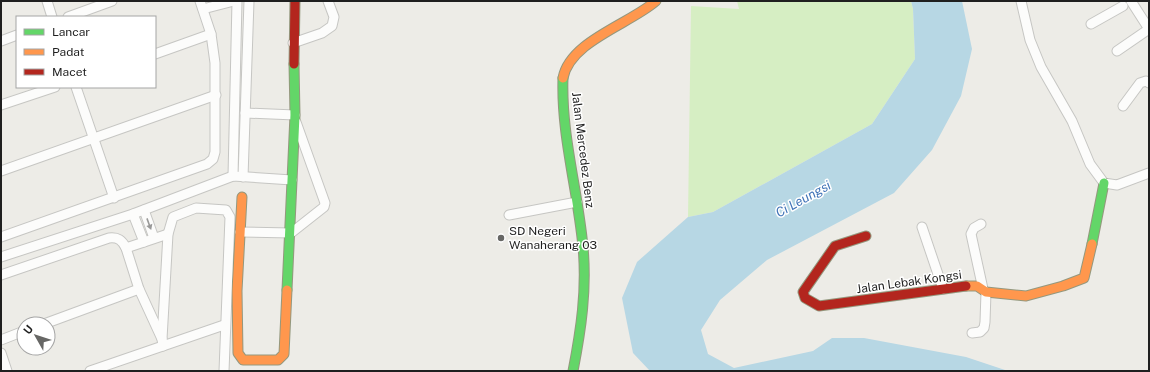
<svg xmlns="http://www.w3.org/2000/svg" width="1150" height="372" viewBox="0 0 1150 372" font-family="'Public Sans',sans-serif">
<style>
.grass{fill:#d6eec3}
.water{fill:#b7d7e4}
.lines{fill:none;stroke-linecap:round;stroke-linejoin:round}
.street-casing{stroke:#c6c6c3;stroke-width:11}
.fast-casing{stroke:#94987e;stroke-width:11}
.slow-casing{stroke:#94987e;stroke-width:11}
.jam-casing{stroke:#94987e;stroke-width:11}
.street{stroke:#fcfcfb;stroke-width:9}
.fast{stroke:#63d668;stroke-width:9}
.slow{stroke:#ff974d;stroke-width:9}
.jam{stroke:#b3261e;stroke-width:9}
.oneway{fill:#999998}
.poi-dot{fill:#676765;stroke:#fff;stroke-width:1.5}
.labels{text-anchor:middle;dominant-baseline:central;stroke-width:3;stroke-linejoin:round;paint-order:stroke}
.street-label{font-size:12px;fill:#1f1f1f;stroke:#fff}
.poi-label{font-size:12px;fill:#1f1f1f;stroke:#fff;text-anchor:start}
.water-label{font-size:13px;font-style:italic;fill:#4174b8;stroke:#fff}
</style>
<rect width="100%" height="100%" fill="#edece7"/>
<!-- grass -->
<path class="grass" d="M737,1H911L913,9L915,59L872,124L713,212L688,217L691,6L739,9Z"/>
<!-- water -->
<path class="water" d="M911,1H962L972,49L961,96L932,150L894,193L767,260L720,300L701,330L708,354L734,368L813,351L832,338H864L966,357L1008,371H650L633,353L622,298L637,262L688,217L713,212L872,124L915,59L913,9Z"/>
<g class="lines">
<defs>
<g id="street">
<path d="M47,1L52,17"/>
<path d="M1021,1L1030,40L1041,67L1072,121L1090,164L1104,183L1117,185L1149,173"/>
<path d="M1131,1L1149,29"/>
<path d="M203,9L234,1"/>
<path d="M68,17L112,1"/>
<path d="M1091,24L1123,6"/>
<path d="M1,41L17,35"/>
<path d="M293,43L322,33L332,26L334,17L328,1"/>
<path d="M1117,51L1149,29"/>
<path d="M155,54L211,34"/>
<path d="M76,87L114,198"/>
<path d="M1,105L55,87"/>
<path d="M1123,106L1140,83L1146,81L1149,83"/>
<path d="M245,113L295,115"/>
<path d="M1,171L216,95"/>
<path d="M233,176L237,1"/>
<path d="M243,177L249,1"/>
<path d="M144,210L154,238"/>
<path d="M133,214L144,242"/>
<path d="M509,215L577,202"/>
<path d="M981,224L974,228L971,234L983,289"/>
<path d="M922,227L943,289"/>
<path d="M240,232L291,233L324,207L325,203L296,122"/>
<path d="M1,237L207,164L213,159L215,152V63L211,34L200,1"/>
<path d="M126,248L168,234"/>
<path d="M1,257L133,214L233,176L292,180"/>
<path d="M1,275L109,238C118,237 122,240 126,248L139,289L162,339L163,346"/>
<path d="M44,324L139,289"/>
<path d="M972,333L980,332L984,328L985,322L986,292"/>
<path d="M162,339L168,234L173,217L196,208L226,210L230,217L224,371"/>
<path d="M1,340L24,331"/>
<path d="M1,353L7,371"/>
<path d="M90,371L224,325"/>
</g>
<g id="fast">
<path d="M563,78C561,135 578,191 583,247C587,290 581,330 573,371"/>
<path d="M1092,244L1104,183"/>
<path d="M287,290L295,115L294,64"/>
</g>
<g id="slow">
<path d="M563,78C570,41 630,24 656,1"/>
<path d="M242,197L237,291L238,353L243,360H278L284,354L287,290"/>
<path d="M966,286H977L986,292L1026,296L1063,286L1084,278L1092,244"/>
</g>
<g id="jam">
<path d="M294,64L295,1"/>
<path d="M866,236L835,246L803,292L805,298L819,306L966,286"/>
</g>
</defs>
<!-- street casing -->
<use href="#street" class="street-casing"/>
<!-- fast casing -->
<use href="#fast" class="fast-casing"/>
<!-- slow casing -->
<use href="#slow" class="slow-casing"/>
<!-- jam casing -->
<use href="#jam" class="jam-casing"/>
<!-- street -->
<use href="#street" class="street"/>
<!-- fast -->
<use href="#fast" class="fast"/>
<!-- slow -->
<use href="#slow" class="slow"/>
<!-- jam -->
<use href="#jam" class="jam"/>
</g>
<!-- one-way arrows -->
<defs><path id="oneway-solid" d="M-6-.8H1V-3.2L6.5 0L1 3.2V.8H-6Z"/></defs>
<use class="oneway" href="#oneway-solid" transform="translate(149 224) rotate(70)"/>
<!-- markers -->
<circle class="poi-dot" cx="501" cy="238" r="4"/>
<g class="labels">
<!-- street labels -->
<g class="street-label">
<text transform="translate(583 150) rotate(83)">Jalan Mercedez Benz</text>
<text transform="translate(909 282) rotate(-8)">Jalan Lebak Kongsi</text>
</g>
<!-- poi labels -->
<g class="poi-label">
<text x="509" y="231">SD Negeri<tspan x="509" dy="14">Wanaherang 03</tspan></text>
</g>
<!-- water labels -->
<g class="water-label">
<text transform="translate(803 199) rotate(-29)">Ci Leungsi</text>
</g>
</g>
<!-- border -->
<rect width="1150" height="372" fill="none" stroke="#1f1f1f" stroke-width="4"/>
<!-- legend -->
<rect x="16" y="16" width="140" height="72" fill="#ffffff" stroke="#a5a5a5"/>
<rect x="24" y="29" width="20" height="6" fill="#63d668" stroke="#a5a5a5"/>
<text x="52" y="36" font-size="12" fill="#1f1f1f">Lancar</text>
<rect x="24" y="49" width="20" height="6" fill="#ff974d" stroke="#a5a5a5"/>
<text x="52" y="56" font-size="12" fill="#1f1f1f">Padat</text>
<rect x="24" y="69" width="20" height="6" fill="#b3261e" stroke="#a5a5a5"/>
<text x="52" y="76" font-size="12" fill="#1f1f1f">Macet</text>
<!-- north arrow -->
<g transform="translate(36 336) rotate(309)"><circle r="19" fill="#ffffff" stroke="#a5a5a5"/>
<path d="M0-3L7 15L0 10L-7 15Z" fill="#676765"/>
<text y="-6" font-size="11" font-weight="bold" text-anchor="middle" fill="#1f1f1f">U</text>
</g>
</svg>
